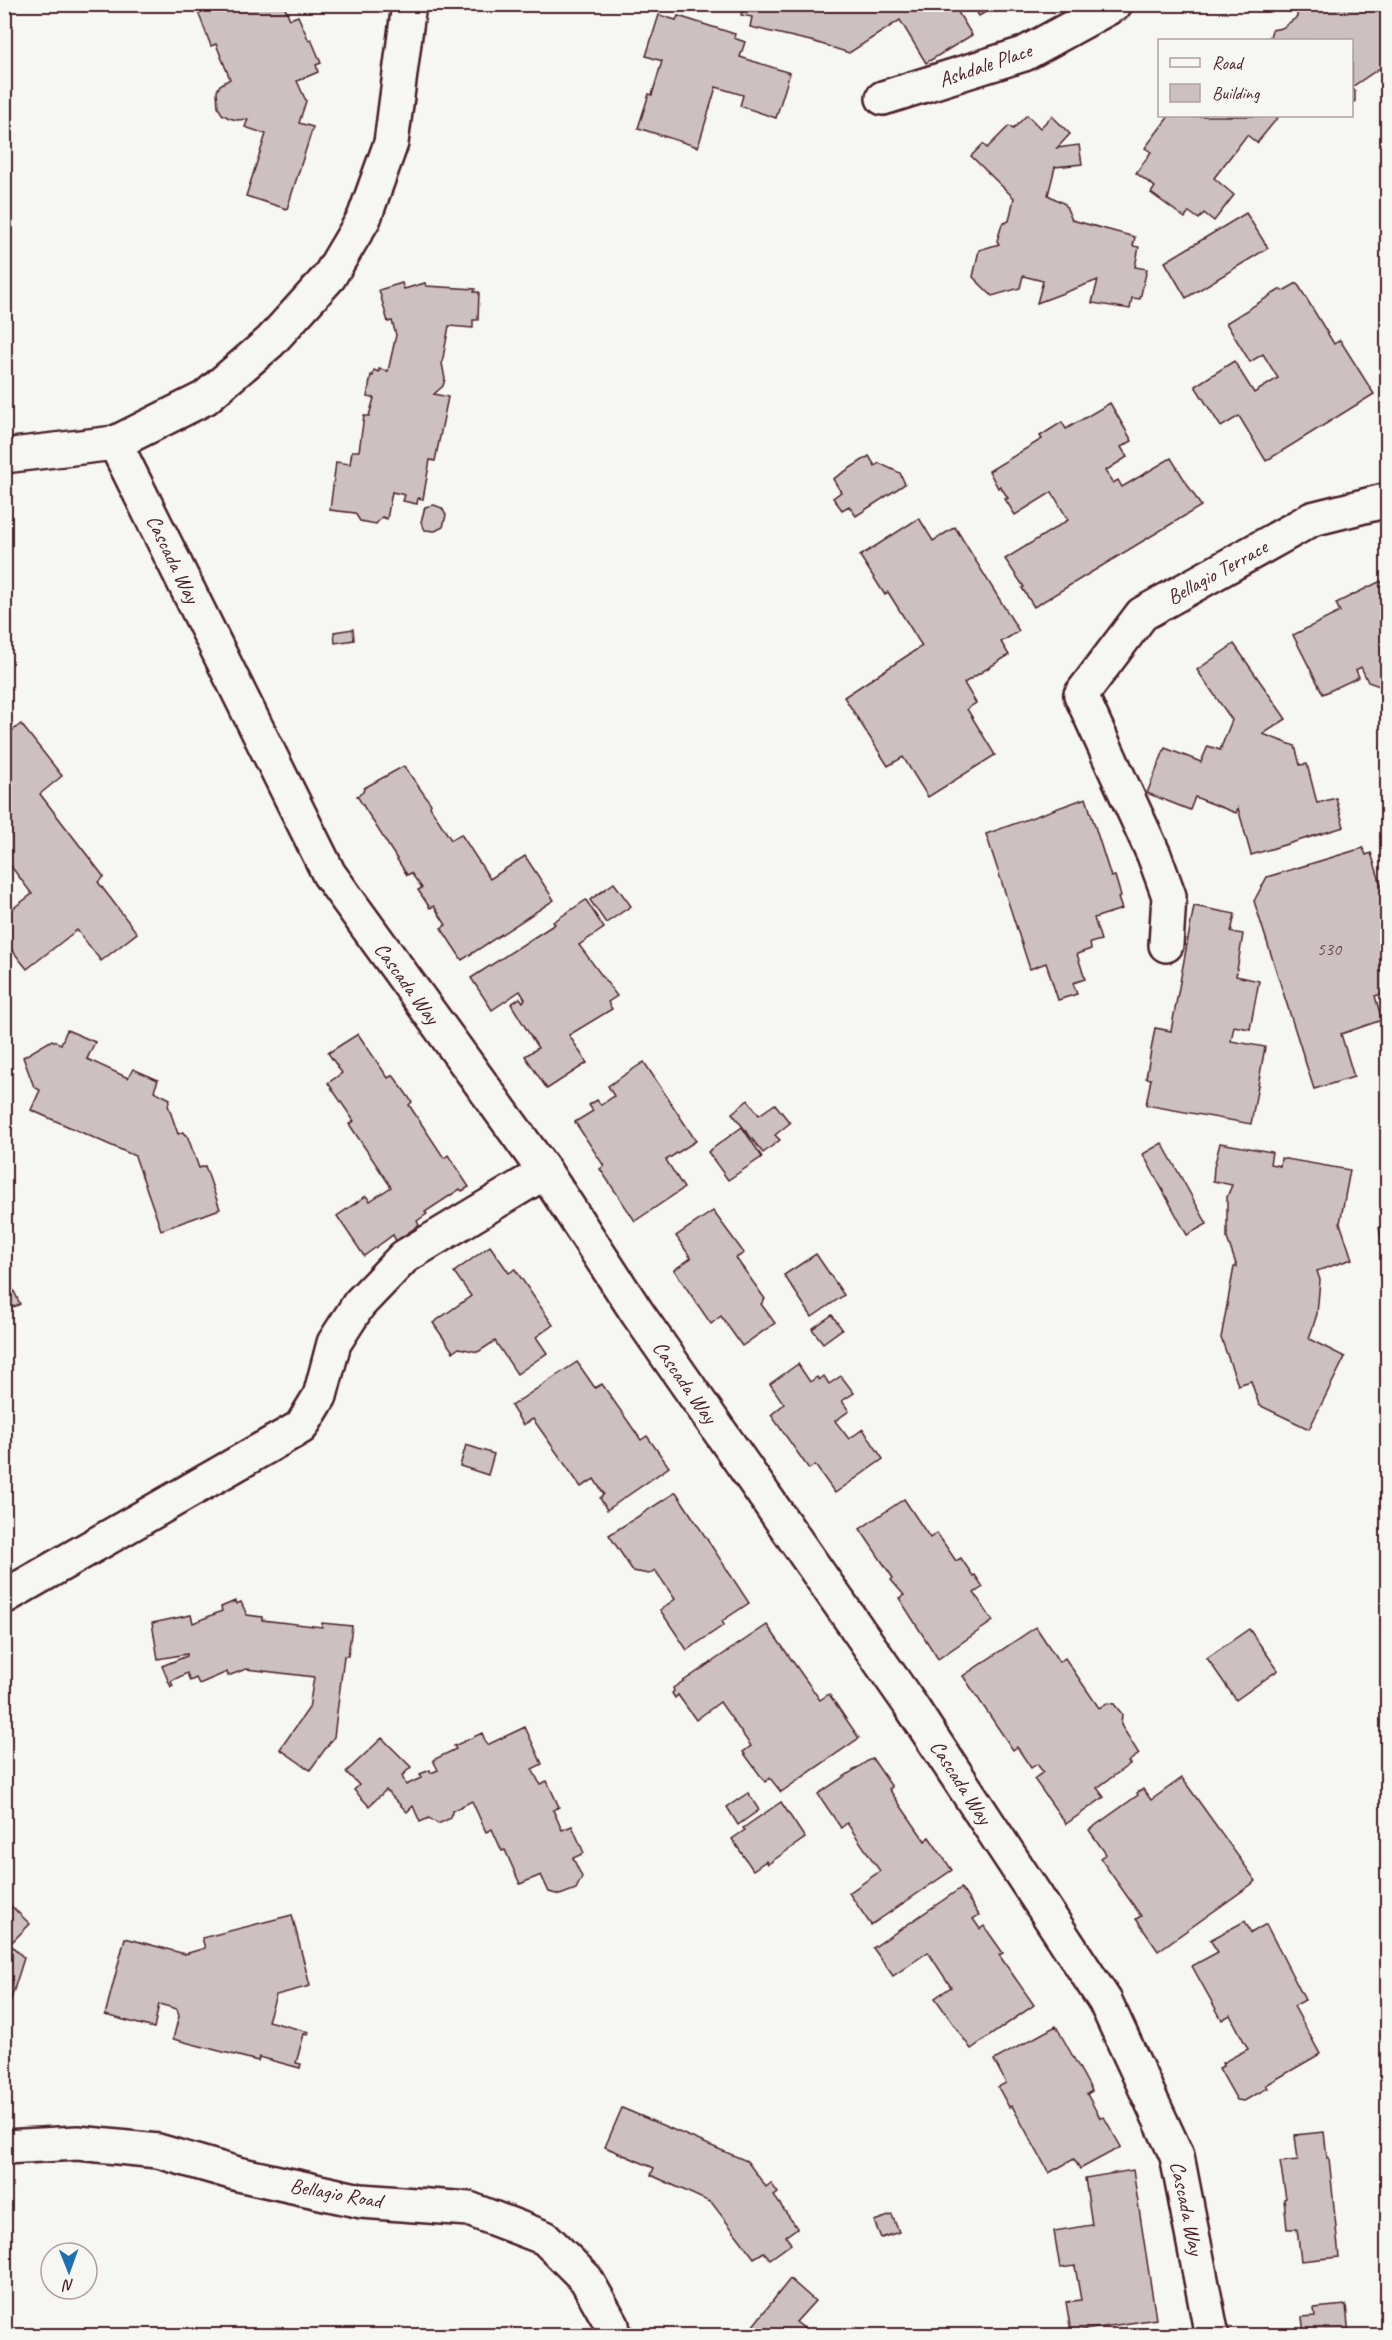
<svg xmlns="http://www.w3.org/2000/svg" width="1392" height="2340" viewBox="0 0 1392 2340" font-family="Caveat,sans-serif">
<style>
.building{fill:#ccc1c0;stroke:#4a1f2b;stroke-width:1.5}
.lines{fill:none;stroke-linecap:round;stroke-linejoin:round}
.minor-casing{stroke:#4a1f2b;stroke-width:38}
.minor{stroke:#f6f6f2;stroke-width:33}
.labels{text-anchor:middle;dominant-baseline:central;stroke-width:6;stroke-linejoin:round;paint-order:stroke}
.number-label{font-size:18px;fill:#6a4850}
.street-label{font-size:21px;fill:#4a1f2b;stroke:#f6f6f2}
</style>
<rect width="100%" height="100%" fill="#f6f6f2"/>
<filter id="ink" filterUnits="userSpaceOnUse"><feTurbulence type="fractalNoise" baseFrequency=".0167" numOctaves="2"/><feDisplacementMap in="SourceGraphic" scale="12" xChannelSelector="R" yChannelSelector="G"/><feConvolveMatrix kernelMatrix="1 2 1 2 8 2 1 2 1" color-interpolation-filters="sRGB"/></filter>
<g filter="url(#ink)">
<!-- building -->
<g class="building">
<path d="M195,4H283L290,19L298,16L309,41L311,39L321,63L316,65L318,72L297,81L306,101L299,123L313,127L287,209L246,196L266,134L245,127L248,119L237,120L229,118L222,114L218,107L217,91L220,85L230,79L216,44L211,46Z"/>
<path d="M744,4H953L972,35L926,63L900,20L849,53L815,42L750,27L752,17L741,15Z"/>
<path d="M972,4H999L979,16Z"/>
<path d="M1311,4H1388V66L1386,64L1352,87L1355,92V101L1352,103V40H1265L1270,37L1272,30L1282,28L1297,17V14L1302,8H1310L1313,7Z"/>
<path d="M659,15L676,20L678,16L735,34L734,38L745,42L740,57L790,73L776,118L740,106L743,95L716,87L698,147L638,128L649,94L652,95L662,61L646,56Z"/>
<path d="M1027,115L1040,128L1052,116L1070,134L1057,148L1079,145L1082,164L1055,167L1048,195L1065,204L1072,220L1135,237L1133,246L1139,247L1135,267L1147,269L1140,299L1132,298L1130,309L1092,303L1098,280L1037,303L1043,281L1023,276L1020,288L992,296L973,277L979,250L999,244L997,241L1002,224L1009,221L1014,198L971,156L983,144L987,148L1009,126L1013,129Z"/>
<path d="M1169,116H1279L1257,143L1247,135L1214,178L1234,195L1214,221L1204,213L1199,219L1189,212L1185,218L1151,193L1155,187L1136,173L1151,152L1145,148Z"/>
<path d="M1246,213L1268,248L1186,298L1165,262Z"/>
<path d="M402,283L404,289L425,283L426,286L475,289L474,292H479L478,320H473V328L449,326L442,363L445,379L443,386L434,394L448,397L435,461L430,460L423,499L418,498L417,504L403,501L405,495L392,492L387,519L382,517L376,524L360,521L355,513L330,510L336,462L350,464L352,451H359L364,416H369L374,398L367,397L371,375L373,376L374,370L379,372V369L388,371L396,335L392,321L388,322L379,290Z"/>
<path d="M1297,283L1334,344L1340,340L1374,394L1266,461L1239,416L1221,427L1195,386L1234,361L1254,393L1278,378L1263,354L1250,362L1226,323L1281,289L1283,291Z"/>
<path d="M1110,403L1132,441L1121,447L1127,457L1105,471L1113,483L1118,480L1122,487L1171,458L1201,506L1034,607L1022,588L1024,587L1005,559L1068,520L1052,492L1015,515L1005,499L1008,498L1000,486L998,488L989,471L1042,439L1040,436L1062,422L1066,429Z"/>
<path d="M869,456L875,466L879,463L900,473L905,484L856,516L849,506L842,510L833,498L841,492L833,479Z"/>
<path d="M434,505L442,508L446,515L443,527L435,531L425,530L421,522L425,507Z"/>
<path d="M919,518L933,541L955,527L1019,631L1001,642L1009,655L964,683L976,703L967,709L995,755L928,797L903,757L888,766L844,697L922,646L888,592L885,595L860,556Z"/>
<path d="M1381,581L1388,595V689L1368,682L1361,667L1356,670L1359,677L1323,694L1293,635L1340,612L1336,603Z"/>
<path d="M353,629L354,640L335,643L334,632Z"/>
<path d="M1234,644L1286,719L1263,734L1295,746L1300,765L1307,764L1317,803L1336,798L1344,827L1251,855L1238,808L1236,813L1195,797L1190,810L1147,793L1165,748L1201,762L1208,746L1220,750L1232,720L1197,670Z"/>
<path d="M21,724L62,776L40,794L104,877L98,882L137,933L101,961L77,930L27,969L4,940V915L32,894L7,861L4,863V737Z"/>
<path d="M404,766L431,804L430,807L451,840L461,834L490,879L525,856L554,900L462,960L441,928L446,925L434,906L430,908L418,890L422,888L411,873L407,875L357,796L363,792L364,788Z"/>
<path d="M1086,798L1111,877L1115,876L1121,896L1118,898L1122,909L1094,918L1101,940L1090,943L1091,949L1077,954L1085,979L1073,983L1077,994L1058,1000L1046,963L1030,969L986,834Z"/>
<path d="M1363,848L1366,855L1371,853L1388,906V992L1375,996L1382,1020L1341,1034L1354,1077L1314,1089L1254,901L1267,877Z"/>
<path d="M614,883L631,906L606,923L590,900Z"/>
<path d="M586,900L604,928L579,945L617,996L608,1002L612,1009L569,1035L587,1063L547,1089L525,1056L538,1048L511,1004L520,998L523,1002L525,999L520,991L492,1010L471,978L555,924L553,922Z"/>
<path d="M1194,906L1235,914L1231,932L1243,934L1236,976L1259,981L1250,1029L1234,1026L1231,1041L1265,1047L1251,1124L1146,1105L1151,1079L1146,1078L1155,1028L1171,1031Z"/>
<path d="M67,1030L95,1042L87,1059L128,1078L133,1069L158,1080L154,1091L170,1099L168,1105L178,1134L183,1132L185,1135H187L199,1168L205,1166L220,1209L161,1230L135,1156L31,1110L40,1090L34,1087L23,1057L52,1040L61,1044Z"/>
<path d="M358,1034L388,1078L393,1075L412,1102L409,1105L444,1158L448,1155L469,1187L462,1191L460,1189L425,1212L427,1214L417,1221L419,1225L396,1241L393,1235L364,1256L337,1216L366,1196L370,1201L391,1187L349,1124L354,1121L328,1083L342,1073L328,1053Z"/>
<path d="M644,1062L696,1141L666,1160L684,1188L635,1221L600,1169L604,1166L575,1122L593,1111L589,1105L597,1100L601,1105L614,1096L608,1086Z"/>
<path d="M748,1100L759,1115L775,1104L790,1123L775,1135L780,1140L763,1153L732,1113Z"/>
<path d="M742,1127L762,1157L728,1180L708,1152Z"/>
<path d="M1162,1143L1207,1224L1187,1235L1143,1154Z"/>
<path d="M1220,1143L1272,1152L1270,1164L1280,1166L1281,1158L1350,1170L1340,1223L1352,1259L1317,1271L1320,1280L1317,1314L1309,1339L1345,1357L1309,1429L1259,1405L1251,1381L1238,1385L1221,1338L1234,1267H1237L1227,1238V1197L1232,1185L1213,1181L1214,1167Z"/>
<path d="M713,1211L744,1253L736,1258L765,1299L761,1304L775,1323L742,1346L721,1316L711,1324L674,1270L691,1258L676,1236Z"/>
<path d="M1388,1226V1262L1385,1263L1379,1227Z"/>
<path d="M490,1246L509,1273L515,1269L553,1325L536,1337L547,1353L517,1374L495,1341L478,1352L459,1348L453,1352L433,1323L471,1296L454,1272Z"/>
<path d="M816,1254L844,1295L812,1317L784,1275Z"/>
<path d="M4,1270L20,1304L4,1311Z"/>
<path d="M832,1315L842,1329L823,1343L812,1329Z"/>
<path d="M577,1362L595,1388L602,1384L641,1440L647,1436L669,1467L607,1510L600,1498L604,1494L594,1479L581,1487L533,1419L523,1425L511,1406Z"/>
<path d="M798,1364L810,1382L817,1377L819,1380L824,1376L829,1384L841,1376L854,1393L842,1401L849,1411L835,1421L849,1439L863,1429L883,1459L835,1493L815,1465L809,1469L771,1415L784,1404L770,1384Z"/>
<path d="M466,1445L494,1454L488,1475L460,1466Z"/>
<path d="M676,1492L749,1603L722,1621L724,1625L687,1650L660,1610L675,1599L655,1570L649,1574L633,1571L609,1535Z"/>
<path d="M904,1499L930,1538L937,1533L956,1561L961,1558L973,1576L975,1575L983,1587L974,1593L993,1621L938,1659L899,1598L904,1595L891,1580L893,1578L860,1529Z"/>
<path d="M235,1601L236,1604L241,1602L247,1615L262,1617V1620L322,1627V1623L352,1626L348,1656H344L334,1737L310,1770L280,1749L309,1708L314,1677L246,1669L228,1676L227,1672L199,1684L196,1678L190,1681L187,1673L171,1681L173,1686L171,1687L162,1666L187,1656V1654L158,1659L152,1623L191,1615L193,1623L222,1611L221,1607Z"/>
<path d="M767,1625L820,1700L829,1694L859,1738L781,1792L770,1778L765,1782L743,1752L751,1746L720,1702L696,1720L678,1695L675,1698L672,1693L674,1691L673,1688Z"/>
<path d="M1036,1627L1059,1662L1065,1658L1099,1708L1107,1703L1114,1704L1122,1714L1121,1725L1139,1754L1128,1762L1130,1764L1097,1788L1104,1797L1066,1824L1034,1779L1043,1772L1037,1764L1031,1768L1017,1747L1013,1750L963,1676Z"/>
<path d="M1249,1629L1278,1670L1236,1700L1207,1658Z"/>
<path d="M525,1727L542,1764L532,1769L540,1784L547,1781L559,1807L553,1810L562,1830L572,1826L584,1853L573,1858L582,1877L576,1889L560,1895L549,1892L541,1875L520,1884L505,1850L502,1851L492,1829L486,1832L472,1801L452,1811L451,1818L438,1824L429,1818L420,1822L413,1806L407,1812L386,1790L369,1806L354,1790L359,1785L346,1772L382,1738L411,1767L402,1776L406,1785L421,1778L420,1774L430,1770L431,1773L438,1770L433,1760L456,1749L454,1746L482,1733L487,1745Z"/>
<path d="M872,1758L892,1787L889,1789L925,1841L929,1837L952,1870L871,1925L849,1893L880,1871L847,1823L841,1828L818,1794Z"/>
<path d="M1182,1778L1256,1881L1158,1951L1136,1919L1141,1916L1100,1858L1106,1854L1089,1830L1138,1795L1137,1793L1143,1789L1151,1800Z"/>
<path d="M748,1793L759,1810L738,1825L727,1807Z"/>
<path d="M781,1802L805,1838L768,1864L766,1861L753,1870L732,1839L745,1830L743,1828Z"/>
<path d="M961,1888L979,1915L973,1919L980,1929L984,1926L1003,1953L999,1955L1034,2005L971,2049L935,1998L951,1987L928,1952L893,1976L873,1948Z"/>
<path d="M4,1899L30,1924L10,1944L24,1958L7,2012L4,2011Z"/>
<path d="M292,1915L310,1986L276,1995L268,2021L309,2032L308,2035L304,2034L296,2063L301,2064L300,2068L259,2057L258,2061L173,2039L179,2016L177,2009L159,2004L154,2028L105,2015L125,1938L185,1954L205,1948L202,1938Z"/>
<path d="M1245,1921L1251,1933L1266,1924L1305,2000L1294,2006L1320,2054L1266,2085L1268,2088L1244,2101L1237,2100L1219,2068L1223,2066L1222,2063L1248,2049L1230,2015L1222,2020L1192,1966L1218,1952L1210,1940Z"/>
<path d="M1056,2026L1092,2091L1087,2094L1100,2118L1104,2117L1121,2147L1080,2169L1074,2159L1049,2173L1012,2106L1009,2107L998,2087L1006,2083L994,2060Z"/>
<path d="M622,2108L747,2161L766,2187L771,2183L778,2193L774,2196L797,2228L786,2236L791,2244L770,2259L764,2252L754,2258L712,2203L651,2175L654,2168L605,2147Z"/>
<path d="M1324,2132L1327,2158H1329L1339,2257L1301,2261L1297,2229H1287L1284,2199L1286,2198L1280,2162L1298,2160L1295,2135Z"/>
<path d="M1133,2170L1156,2319L1071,2332L1066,2302L1081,2300L1075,2266L1060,2268L1054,2231L1092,2225L1085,2178Z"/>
<path d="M892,2215L899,2232L881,2238L874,2221Z"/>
<path d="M790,2279L815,2301L796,2322L804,2328L798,2336H745Z"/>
<path d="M1346,2305L1349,2336H1301L1304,2335L1302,2317L1315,2316L1314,2308Z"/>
</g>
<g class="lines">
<defs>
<g id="minor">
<path d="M883,98L1024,54L1115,4"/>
<path d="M115,443L329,874L545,1172L638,1314L911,1706L1105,2001L1177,2156L1212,2336"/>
<path d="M4,456L115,443L205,398L270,342L329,277L364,218L391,143L409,4"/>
<path d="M1166,945L1169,896L1154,855L1081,695L1142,614L1312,519L1388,500"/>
<path d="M4,1597L301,1427L320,1396L334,1343L359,1304L404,1257L545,1172"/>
<path d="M4,2147L78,2143L158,2151L238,2174L361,2201L469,2209L545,2238L586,2279L612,2325L614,2336"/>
</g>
</defs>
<!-- minor casing -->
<use href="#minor" class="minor-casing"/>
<!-- minor -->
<use href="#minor" class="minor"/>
</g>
</g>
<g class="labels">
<!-- number labels -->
<g class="number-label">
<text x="1329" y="949">530</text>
</g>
<!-- street labels -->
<g class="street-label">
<text transform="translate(985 65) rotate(-19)">Ashdale Place</text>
<text transform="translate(173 559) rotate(64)">Cascada Way</text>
<text transform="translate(1217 572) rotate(-29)">Bellagio Terrace</text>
<text transform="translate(407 983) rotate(54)">Cascada Way</text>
<text transform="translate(685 1382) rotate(55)">Cascada Way</text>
<text transform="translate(961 1782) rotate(57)">Cascada Way</text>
<text transform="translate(336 2193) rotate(10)">Bellagio Road</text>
<text transform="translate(1187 2208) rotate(78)">Cascada Way</text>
</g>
</g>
<!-- margin -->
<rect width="1392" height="2340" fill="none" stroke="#f6f6f2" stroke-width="24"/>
<rect x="12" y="12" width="1368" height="2316" fill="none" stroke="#4a1f2b" stroke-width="2" filter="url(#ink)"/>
<!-- legend -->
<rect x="1158" y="39" width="195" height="78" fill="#f6f6f2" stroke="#b1a0a2" stroke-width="1.5"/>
<rect x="1170" y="58" width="30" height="9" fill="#f6f6f2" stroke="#b1a0a2" stroke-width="1.5"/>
<text x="1212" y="69" font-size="18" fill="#4a1f2b">Road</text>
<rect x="1170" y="84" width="30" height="18" fill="#ccc1c0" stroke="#b1a0a2" stroke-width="1.5"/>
<text x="1212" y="99" font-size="18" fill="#4a1f2b">Building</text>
<!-- north arrow -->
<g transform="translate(69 2271) rotate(179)"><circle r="28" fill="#f6f6f2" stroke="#b1a0a2" stroke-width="1.5"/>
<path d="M0-4.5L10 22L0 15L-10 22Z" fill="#1f6fb2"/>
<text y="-9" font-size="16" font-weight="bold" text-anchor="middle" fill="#4a1f2b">N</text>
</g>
</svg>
